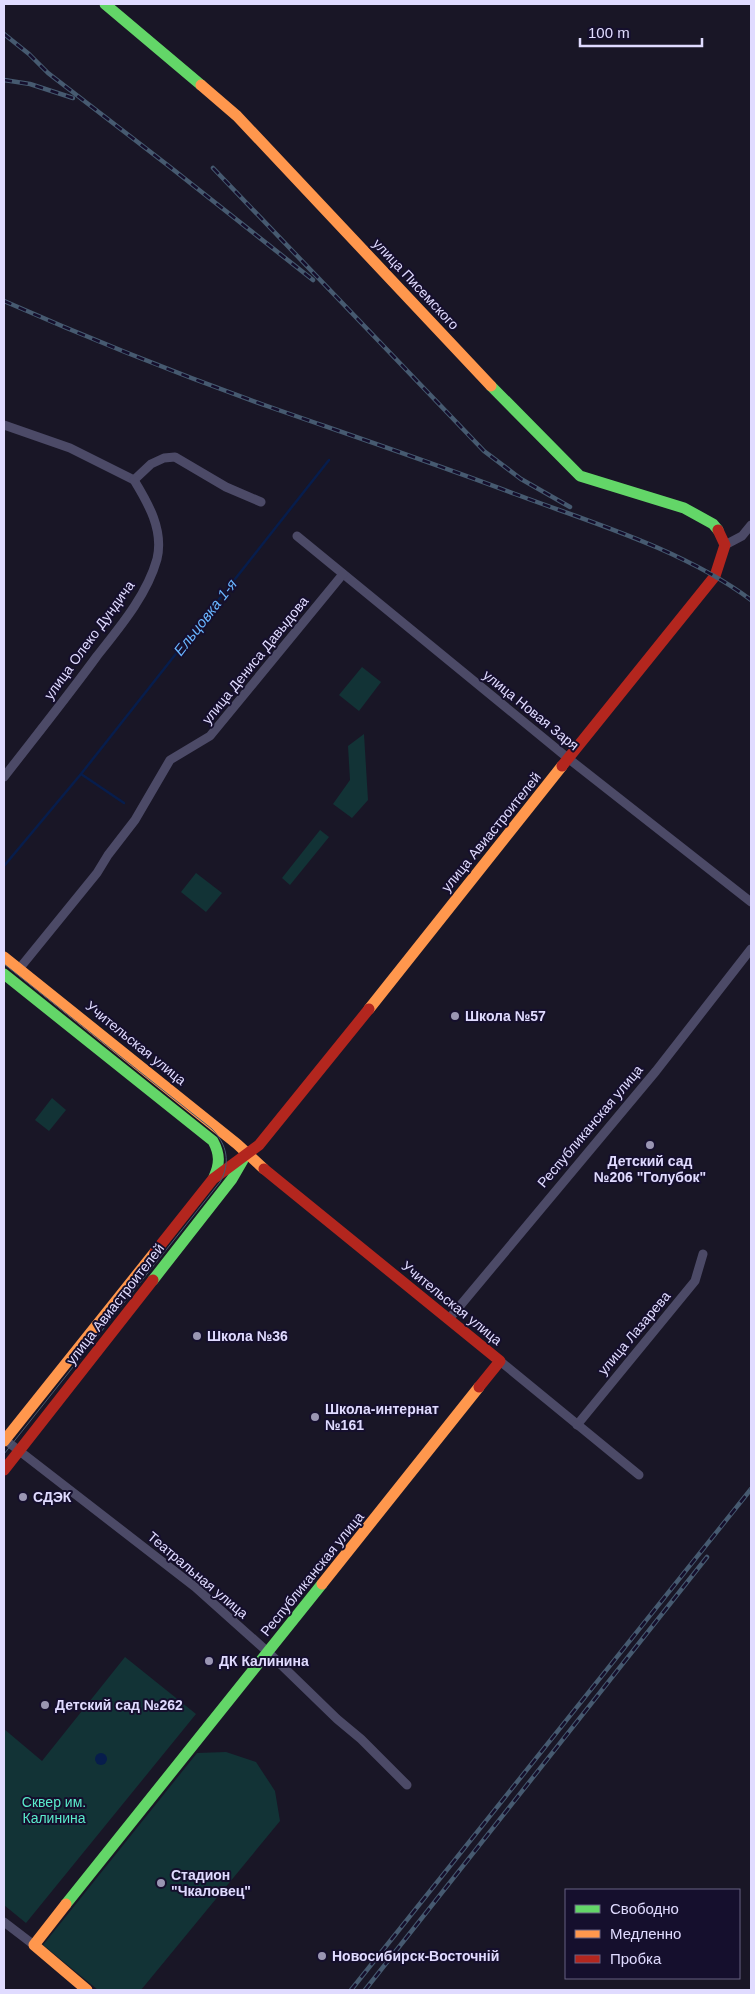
<svg xmlns="http://www.w3.org/2000/svg" width="755" height="1994" viewBox="0 0 755 1994" font-family="Arial,sans-serif">
<style>
.green{fill:#123336}
.water{fill:#071d4c}
.lines{fill:none;stroke-linecap:round;stroke-linejoin:round}
.stream{stroke:#071d4c;stroke-width:2.5}
.street{stroke:#4c4a67;stroke-width:9}
.fast{stroke:#63d668;stroke-width:11}
.slow{stroke:#ff974d;stroke-width:11}
.jam{stroke:#b3261e;stroke-width:11}
.tram{stroke:#465a70;stroke-width:1}
.rail-casing{stroke:#465a70;stroke-width:4.5}
.rail{stroke:#150f2d;stroke-width:2.5;stroke-dasharray:8;stroke-linecap:butt}
.poi-dot{fill:#9a96b3;stroke:#150f2d;stroke-width:2}
.labels{text-anchor:middle;dominant-baseline:central;stroke-width:4;stroke-linejoin:round;paint-order:stroke}
.street-label{font-size:14px;fill:#e0dbff;stroke:#150f2d}
.poi-label{font-size:14px;font-weight:bold;fill:#e0dbff;stroke:#150f2d;text-anchor:start}
.park-label{font-size:14px;fill:#5aeccb;stroke:#150f2d}
.water-label{font-size:15px;font-style:italic;fill:#69b6ff;stroke:#150f2d}
</style>
<rect width="100%" height="100%" fill="#191626"/>
<!-- green -->
<g class="green">
<path d="M362,667L381,682L359,711L339,695Z"/>
<path d="M364,734L368,800L352,818L333,804L350,780L348,746Z"/>
<path d="M320,830L329,837L290,885L282,878Z"/>
<path d="M196,873L222,893L206,912L181,892Z"/>
<path d="M52,1098L66,1110L49,1131L35,1120Z"/>
<path d="M125,1657L196,1714L26,1923L4,1905V1729L42,1761Z"/>
<path d="M226,1752L256,1762L275,1791L280,1821L141,1990H98L43,1945L197,1753Z"/>
</g>
<!-- water -->
<circle class="water" cx="101" cy="1759" r="6"/>
<g class="lines">
<!-- stream -->
<g class="stream">
<path d="M81,774L329,460"/>
<path d="M4,866L81,774L124,803"/>
</g>
<!-- street -->
<g class="street">
<path d="M4,425L70,448L134,480"/>
<path d="M134,480L151,464L164,458L175,457L226,487L261,502"/>
<path d="M297,536L569,759L751,902"/>
<path d="M725,545L742,536L751,525"/>
<path d="M4,777C35,737 67,697 97,656C120,627 147,595 157,559C164,530 148,503 134,480"/>
<path d="M19,969L97,873L108,855L135,820L170,760L210,736L343,574"/>
<path d="M449,1319L656,1071L751,949"/>
<path d="M500,1361L639,1475"/>
<path d="M577,1425L695,1281L703,1254"/>
<path d="M4,1439L195,1587L269,1653L337,1719L361,1739L407,1785"/>
<path d="M4,1922L34,1945"/>
</g>
<!-- fast -->
<g class="fast">
<path d="M105,4L201,85"/>
<path d="M491,386L580,476L684,508L713,524L718,530"/>
<path d="M4,974L213,1141C220,1154 220,1164 214,1177"/>
<path d="M153,1280L232,1179L243,1160"/>
<path d="M66,1904L322,1584"/>
</g>
<!-- slow -->
<g class="slow">
<path d="M201,85L237,116L491,386"/>
<path d="M4,957L237,1144L264,1169"/>
<path d="M369,1009L562,766"/>
<path d="M4,1441L155,1252"/>
<path d="M322,1584L479,1387"/>
<path d="M66,1904L34,1945L87,1990"/>
</g>
<!-- jam -->
<g class="jam">
<path d="M562,766L715,576L725,545L718,530"/>
<path d="M264,1169L500,1361L479,1387"/>
<path d="M155,1252L213,1179L259,1145L369,1009"/>
<path d="M4,1470L153,1280"/>
</g>
<!-- tram -->
<path class="tram" d="M4,964L212,1129C227,1144 231,1163 220,1182L4,1454"/>
<defs>
<g id="rail">
<path d="M4,34L29,54L48,73L170,167L313,280"/>
<path d="M4,80L30,84L73,98"/>
<path d="M213,168L484,451L521,479L570,507"/>
<path d="M4,301C90,339 178,374 267,406C350,435 433,463 515,494C593,523 684,550 751,600"/>
<path d="M351,1990L751,1489"/>
<path d="M365,1990L707,1557"/>
</g>
</defs>
<!-- rail casing -->
<use href="#rail" class="rail-casing"/>
<!-- rail -->
<use href="#rail" class="rail"/>
</g>
<!-- markers -->
<g class="poi-dot">
<circle cx="455" cy="1016" r="5"/>
<circle cx="650" cy="1145" r="5"/>
<circle cx="197" cy="1336" r="5"/>
<circle cx="315" cy="1417" r="5"/>
<circle cx="23" cy="1497" r="5"/>
<circle cx="209" cy="1661" r="5"/>
<circle cx="45" cy="1705" r="5"/>
<circle cx="161" cy="1883" r="5"/>
<circle cx="322" cy="1956" r="5"/>
</g>
<g class="labels">
<!-- street labels -->
<g class="street-label">
<text transform="translate(416 284) rotate(47)">улица Писемского</text>
<text transform="translate(89 640) rotate(-54)">улица Олеко Дундича</text>
<text transform="translate(255 660) rotate(-51)">улица Дениса Давыдова</text>
<text transform="translate(531 710) rotate(39)">улица Новая Заря</text>
<text transform="translate(491 832) rotate(-51)">улица Авиастроителей</text>
<text transform="translate(136 1043) rotate(39)">Учительская улица</text>
<text transform="translate(590 1126) rotate(-50)">Республиканская улица</text>
<text transform="translate(452 1303) rotate(39)">Учительская улица</text>
<text transform="translate(115 1304) rotate(-52)">улица Авиастроителей</text>
<text transform="translate(634 1333) rotate(-50)">улица Лазарева</text>
<text transform="translate(312 1574) rotate(-51)">Республиканская улица</text>
<text transform="translate(198 1575) rotate(40)">Театральная улица</text>
</g>
<!-- poi labels -->
<g class="poi-label">
<text x="465" y="1016">Школа №57</text>
<text x="650" y="1161" text-anchor="middle">Детский сад<tspan x="650" dy="16">№206 "Голубок"</tspan></text>
<text x="207" y="1336">Школа №36</text>
<text x="325" y="1409">Школа-интернат<tspan x="325" dy="16">№161</tspan></text>
<text x="33" y="1497">СДЭК</text>
<text x="219" y="1661">ДК Калинина</text>
<text x="55" y="1705">Детский сад №262</text>
<text x="171" y="1875">Стадион<tspan x="171" dy="16">"Чкаловец"</tspan></text>
<text x="332" y="1956">Новосибирск-Восточній</text>
</g>
<!-- park labels -->
<g class="park-label">
<text x="54" y="1802">Сквер им.<tspan x="54" dy="16">Калинина</tspan></text>
</g>
<!-- water labels -->
<g class="water-label">
<text transform="translate(205 617) rotate(-52)">Ельцовка 1-я</text>
</g>
</g>
<!-- border -->
<rect width="755" height="1994" fill="none" stroke="#e0dbff" stroke-width="10"/>
<!-- legend -->
<rect x="565" y="1889" width="175" height="90" fill="#150f2d" stroke="#666181"/>
<rect x="575" y="1905" width="25" height="8" fill="#63d668" stroke="#666181"/>
<text x="610" y="1914" font-size="15" fill="#e0dbff">Свободно</text>
<rect x="575" y="1930" width="25" height="8" fill="#ff974d" stroke="#666181"/>
<text x="610" y="1939" font-size="15" fill="#e0dbff">Медленно</text>
<rect x="575" y="1955" width="25" height="8" fill="#b3261e" stroke="#666181"/>
<text x="610" y="1964" font-size="15" fill="#e0dbff">Пробка</text>
<!-- scale -->
<path d="M580 38v8h122v-8" fill="none" stroke="#e0dbff" stroke-width="2.5"/>
<text x="588" y="38" font-size="15" fill="#e0dbff" stroke="#150f2d" stroke-width="4" paint-order="stroke">100 m</text>
</svg>
